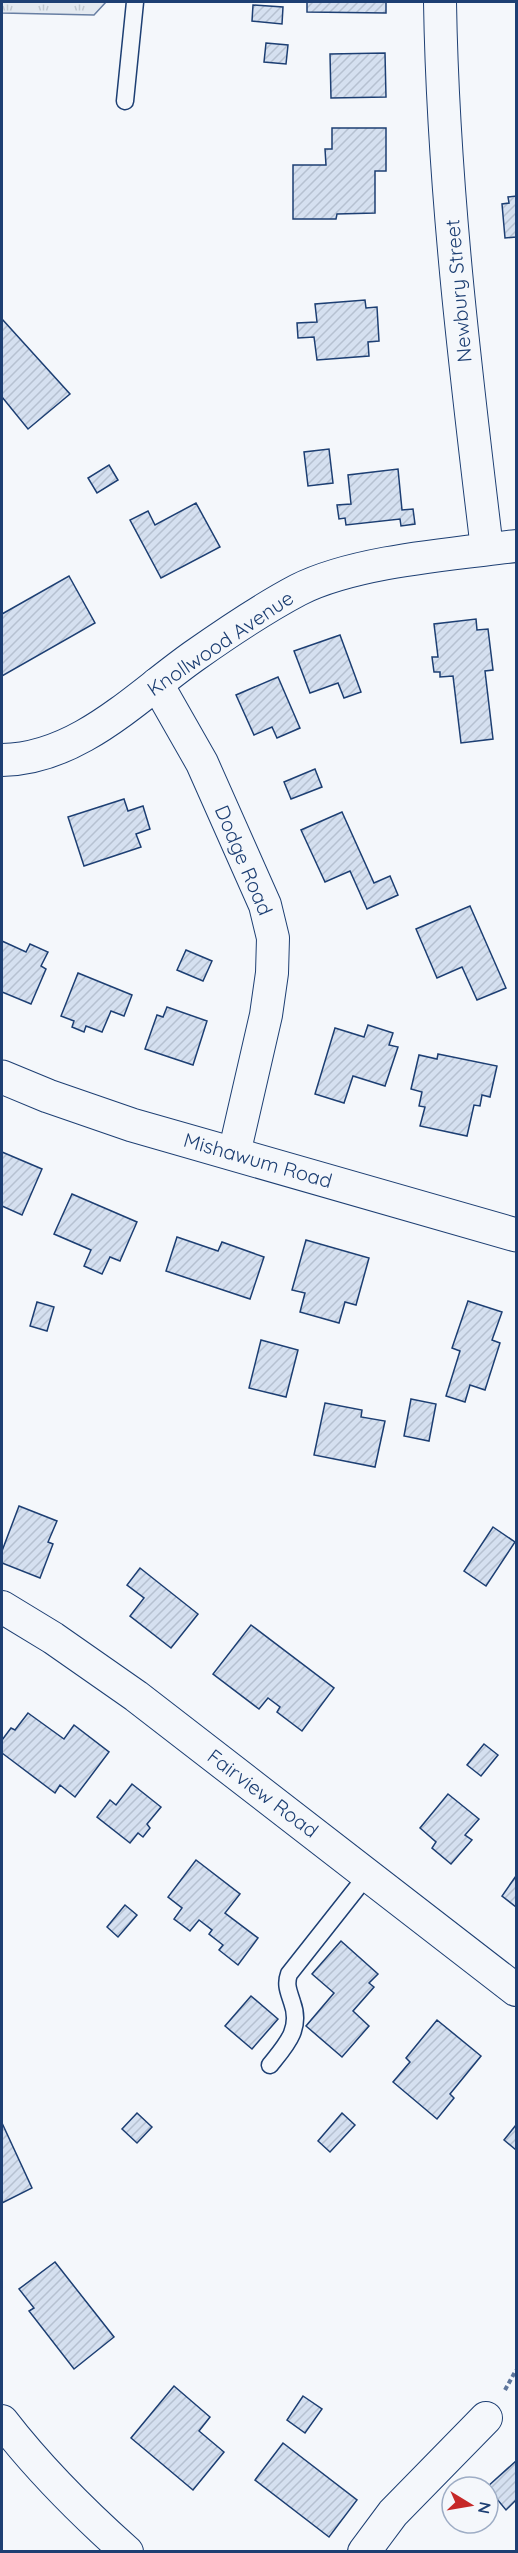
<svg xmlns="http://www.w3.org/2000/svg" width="518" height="2553" viewBox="0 0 518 2553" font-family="Quicksand,sans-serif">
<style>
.park{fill:url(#park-tufts);stroke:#687fa3;stroke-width:1.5}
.building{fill:url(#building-hatch);stroke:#1d3f73;stroke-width:1.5}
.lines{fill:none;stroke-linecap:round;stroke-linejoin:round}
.service-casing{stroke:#1d3f73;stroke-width:19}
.minor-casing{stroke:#1d3f73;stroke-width:34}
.secondary-casing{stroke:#1d3f73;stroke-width:35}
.path{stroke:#5e769c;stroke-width:4;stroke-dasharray:4.5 3;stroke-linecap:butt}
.service{stroke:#f4f7fb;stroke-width:16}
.minor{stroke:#f4f7fb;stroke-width:32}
.secondary{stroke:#f4f7fb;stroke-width:33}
.labels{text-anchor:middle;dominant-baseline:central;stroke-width:4.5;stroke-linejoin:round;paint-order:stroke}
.street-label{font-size:20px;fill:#1d3f73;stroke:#f4f7fb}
</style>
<defs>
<pattern id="park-tufts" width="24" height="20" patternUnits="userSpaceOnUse" patternTransform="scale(1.5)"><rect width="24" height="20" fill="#e3e9f0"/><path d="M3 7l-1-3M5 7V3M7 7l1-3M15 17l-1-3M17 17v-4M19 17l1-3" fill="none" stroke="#c2c9d1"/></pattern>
<pattern id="building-hatch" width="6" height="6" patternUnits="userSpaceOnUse" patternTransform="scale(1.5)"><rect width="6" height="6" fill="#d5e0f0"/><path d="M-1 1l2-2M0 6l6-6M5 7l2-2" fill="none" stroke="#b6c1d1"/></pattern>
</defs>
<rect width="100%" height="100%" fill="#f4f7fb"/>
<!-- park -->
<path class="park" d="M2,2H106L94,15L2,13Z"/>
<!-- building -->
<g class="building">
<path d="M307,2H386V13L307,12Z"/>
<path d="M253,5L283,7L282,24L252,21Z"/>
<path d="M266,43L288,45L286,64L264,62Z"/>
<path d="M385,53L386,97L331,98L330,54Z"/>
<path d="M332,128H386V171H375V213L337,214L336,219H293V165H326L325,149H332Z"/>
<path d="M516,196V237L505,238L502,204L509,203L508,197Z"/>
<path d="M365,300L366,308L377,307L379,341L368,342L369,356L317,360L314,337L298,338L297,323L317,322L315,304Z"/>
<path d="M2,319L70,394L28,429L2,397Z"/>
<path d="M329,449L333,483L308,486L304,452Z"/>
<path d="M109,465L118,480L97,493L88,478Z"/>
<path d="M398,469L402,510L413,509L415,524L401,526L400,519L346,525L345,518L339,519L337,505L351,504L348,475Z"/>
<path d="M196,503L220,547L161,578L130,520L148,511L155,525Z"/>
<path d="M69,576L95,623L2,676V614Z"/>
<path d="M476,619L477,630L488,629L493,670L485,671L493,739L461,743L453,676L440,677V672H434L432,657H438L434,624Z"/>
<path d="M340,635L361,692L344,698L338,683L310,693L294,651Z"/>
<path d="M278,677L300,728L277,738L272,727L254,735L236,695Z"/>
<path d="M315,769L322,787L291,799L284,782Z"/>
<path d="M124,799L128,811L143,806L150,829L136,834L141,847L84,866L68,817Z"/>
<path d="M342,812L374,883L390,876L398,895L367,909L350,871L325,882L301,830Z"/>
<path d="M470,906L506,988L477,1000L462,967L437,978L416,929Z"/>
<path d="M2,941L26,952L30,944L48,952L41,966L46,969L31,1004L2,992Z"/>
<path d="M186,950L212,961L203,981L177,970Z"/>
<path d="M78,973L132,995L124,1016L111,1011L102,1032L86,1026L84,1032L72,1027L74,1021L61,1016Z"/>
<path d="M167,1007L207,1021L193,1065L145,1049L157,1015L163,1017Z"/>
<path d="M368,1025L393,1033L389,1045L398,1047L385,1086L353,1076L344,1103L315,1094L335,1028L364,1037Z"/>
<path d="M438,1054L497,1066L490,1097L482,1095L480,1106L474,1105L467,1136L420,1126L425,1107L419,1106L422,1092L411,1089L419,1055L437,1059Z"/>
<path d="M2,1152L42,1169L22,1215L2,1206Z"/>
<path d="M72,1194L137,1222L120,1261L110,1257L102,1274L84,1266L91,1250L54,1234Z"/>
<path d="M177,1237L218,1251L222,1242L264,1257L250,1299L166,1271Z"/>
<path d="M306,1240L369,1258L356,1305L345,1302L339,1323L300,1312L305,1293L292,1290Z"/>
<path d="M468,1301L502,1312L492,1340L500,1343L485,1390L470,1385L465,1402L446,1396L460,1351L452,1348Z"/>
<path d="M37,1302L54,1307L47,1331L30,1326Z"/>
<path d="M261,1340L298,1350L286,1397L249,1388Z"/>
<path d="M411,1399L436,1404L429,1441L404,1436Z"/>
<path d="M325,1403L362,1410L361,1417L385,1421L375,1467L314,1455Z"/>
<path d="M19,1506L57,1521L48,1542L53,1544L40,1578L2,1563V1551Z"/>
<path d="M493,1527L515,1542L486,1586L464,1571Z"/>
<path d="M140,1568L198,1614L171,1648L130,1616L144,1598L127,1585Z"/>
<path d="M251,1625L334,1688L302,1731L277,1712L280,1707L268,1698L259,1709L213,1674Z"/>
<path d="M28,1713L64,1739L74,1725L109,1752L75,1797L60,1785L55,1793L2,1753V1740L11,1728L15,1730Z"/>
<path d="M484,1744L498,1755L481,1776L467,1765Z"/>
<path d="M132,1784L161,1807L147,1824L150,1828L143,1837L138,1833L130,1843L97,1817L110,1800L116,1805Z"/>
<path d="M448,1794L479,1819L465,1835L472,1840L451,1864L432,1848L436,1842L420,1828Z"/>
<path d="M196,1860L240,1894L225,1913L258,1938L238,1965L219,1950L223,1945L209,1934L212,1930L199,1920L190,1931L174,1919L182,1908L168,1897Z"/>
<path d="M516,1876V1907L502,1896Z"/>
<path d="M125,1905L137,1915L118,1937L107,1927Z"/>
<path d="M341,1941L378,1974L369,1983L374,1987L353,2011L369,2026L342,2057L306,2026L334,1993L312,1974Z"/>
<path d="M251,1996L278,2019L252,2049L225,2026Z"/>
<path d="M437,2020L481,2056L450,2094L454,2098L437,2119L393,2082L410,2062L406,2058Z"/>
<path d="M137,2113L152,2127L137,2143L122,2129Z"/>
<path d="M342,2113L355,2125L330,2152L318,2141Z"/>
<path d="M2,2123L32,2188L2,2203Z"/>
<path d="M516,2125V2150L504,2140Z"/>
<path d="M55,2262L114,2337L74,2369L29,2311L34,2308L19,2289Z"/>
<path d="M174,2386L210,2417L199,2431L224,2452L193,2490L131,2438Z"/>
<path d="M303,2396L322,2409L305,2433L287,2420Z"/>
<path d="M283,2443L357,2500L329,2537L255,2480Z"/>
<path d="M516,2461V2500L506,2510L487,2487Z"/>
</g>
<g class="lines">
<defs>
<g id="service">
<path d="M125,101L135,2"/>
<path d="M270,2065C286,2045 302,2029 292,2002C289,1992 285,1985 289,1974L368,1874"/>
</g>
<g id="minor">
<path d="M440,2C443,185 465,367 487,549"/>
<path d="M157,684L202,763L265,905L273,938L272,973L266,1015L234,1154"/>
<path d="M2,760C78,759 136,697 194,656C228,632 262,609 298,590C355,561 453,554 516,546"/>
<path d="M2,1607L53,1638L136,1696L516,1990"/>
<path d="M2,2421C39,2469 81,2511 127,2552"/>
<path d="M364,2552L393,2513L486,2418"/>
</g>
<path id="secondary" d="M2,1077L48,1096L132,1125L516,1235"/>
</defs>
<!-- service casing -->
<use href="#service" class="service-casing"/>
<!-- minor casing -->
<use href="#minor" class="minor-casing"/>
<!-- secondary casing -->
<use href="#secondary" class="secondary-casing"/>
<!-- path -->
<path class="path" d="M505,2390L516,2370"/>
<!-- service -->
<use href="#service" class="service"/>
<!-- minor -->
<use href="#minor" class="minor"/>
<!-- secondary -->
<use href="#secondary" class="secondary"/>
</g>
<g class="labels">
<!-- street labels -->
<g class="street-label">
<text transform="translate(458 291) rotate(-95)">Newbury Street</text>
<text transform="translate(220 643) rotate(-34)">Knollwood Avenue</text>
<text transform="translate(244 860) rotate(67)">Dodge Road</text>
<text transform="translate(258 1160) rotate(16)">Mishawum Road</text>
<text transform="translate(263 1793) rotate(37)">Fairview Road</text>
</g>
</g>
<!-- border -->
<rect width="518" height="2553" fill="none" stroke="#1d3f73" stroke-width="6"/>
<!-- north arrow -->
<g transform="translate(470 2505) rotate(101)"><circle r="28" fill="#f4f7fb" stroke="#9eadc5" stroke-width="1.5"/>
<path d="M0-4.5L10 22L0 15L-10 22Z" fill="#c62828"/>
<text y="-9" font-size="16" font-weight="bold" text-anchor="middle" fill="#1d3f73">N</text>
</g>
</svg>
